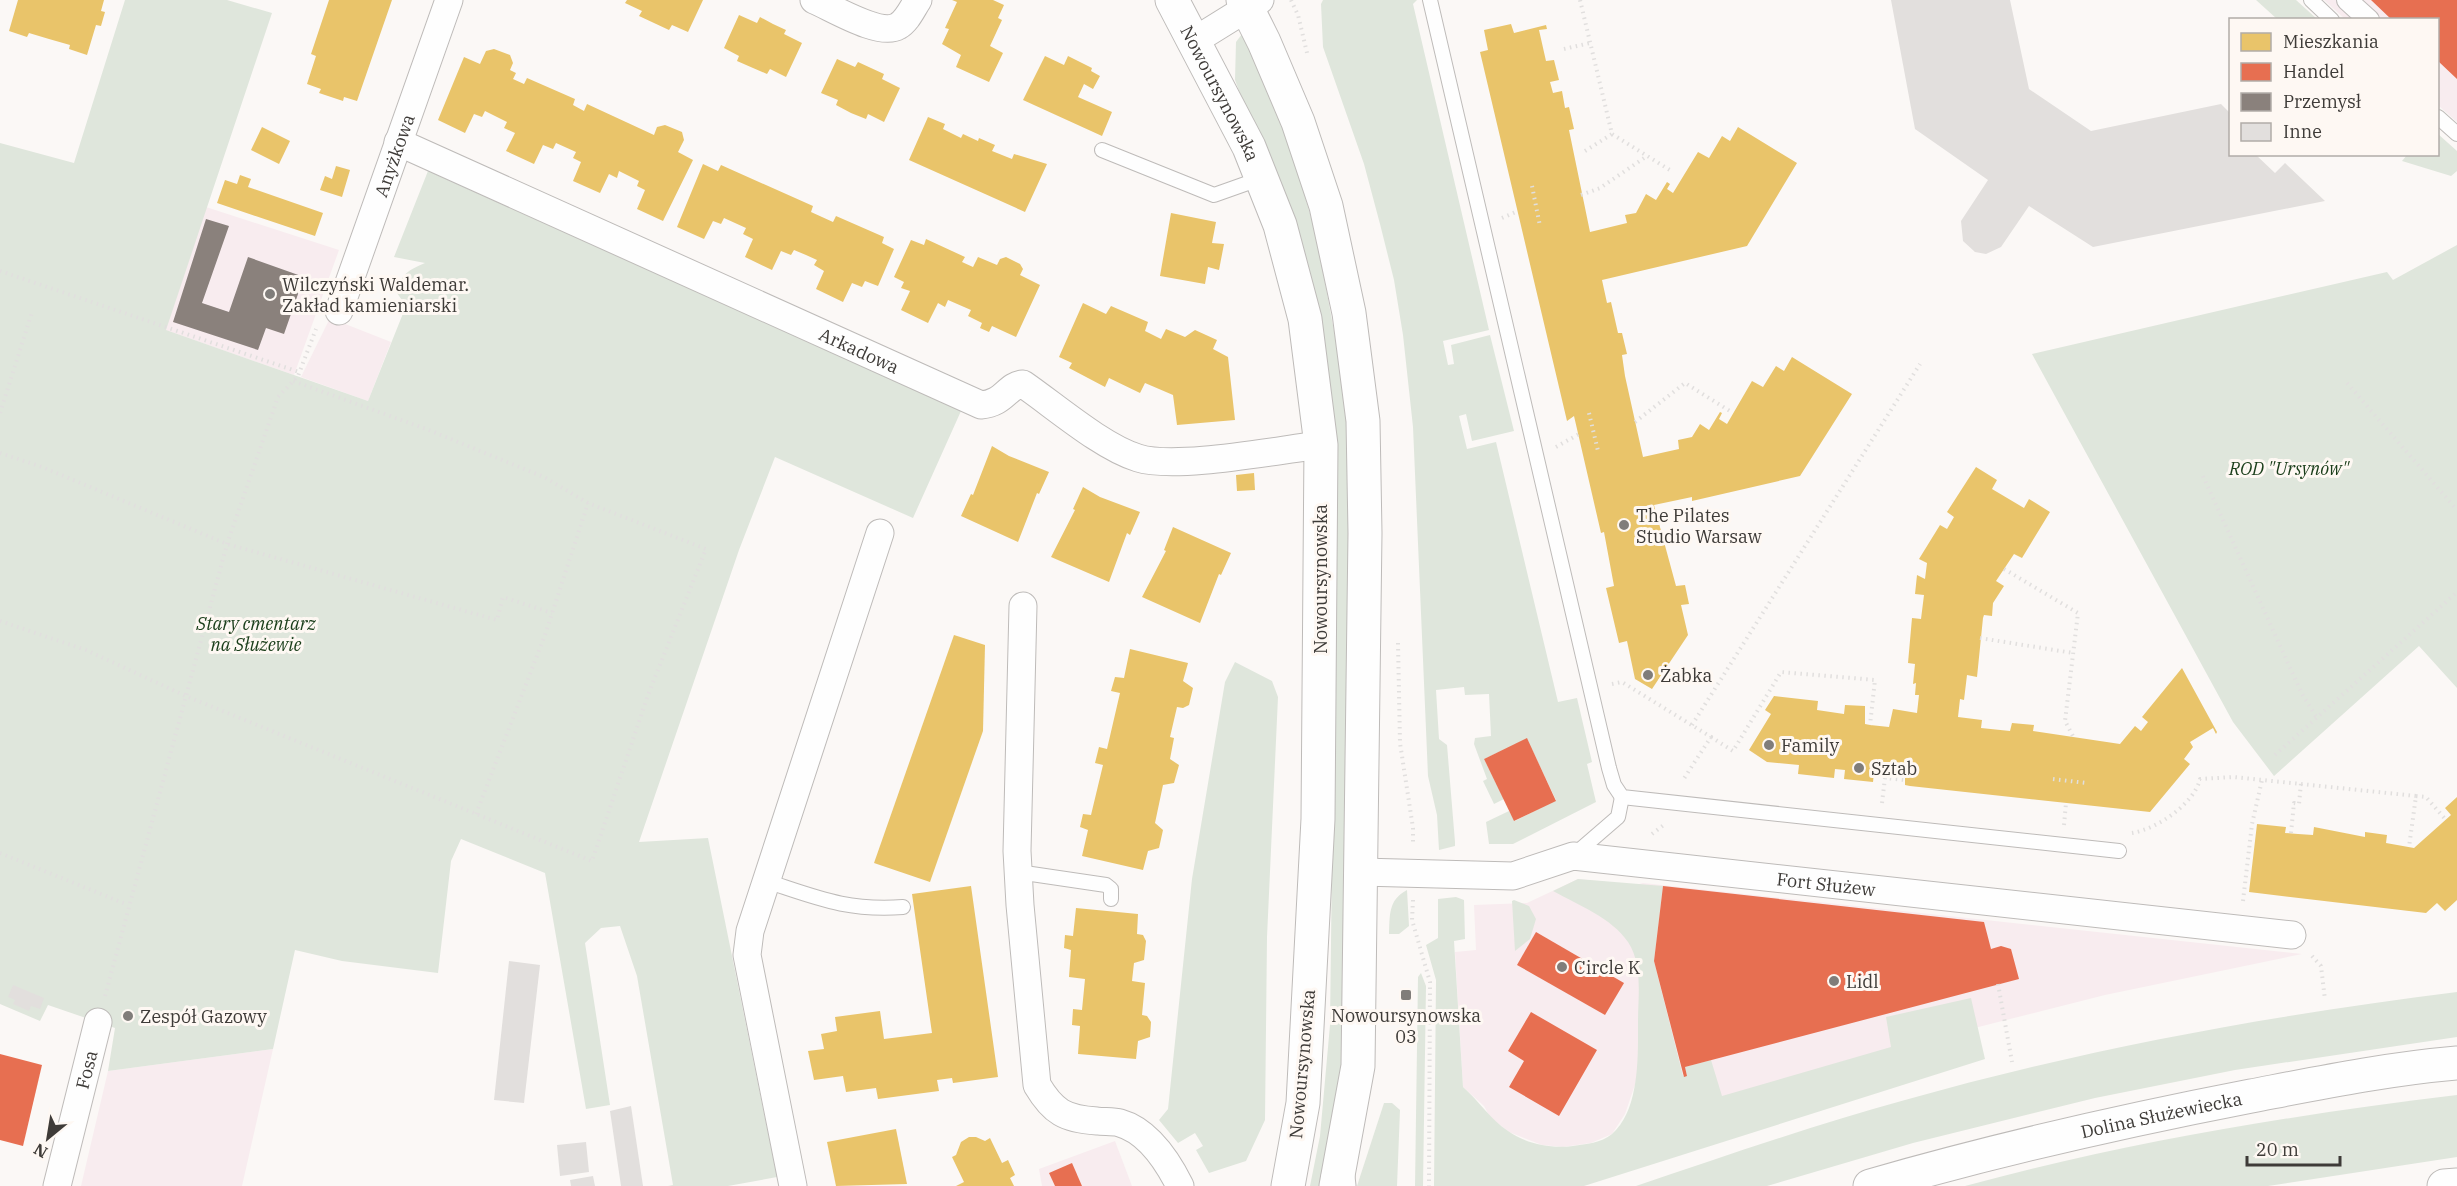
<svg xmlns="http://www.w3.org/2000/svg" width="2457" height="1186" viewBox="0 0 2457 1186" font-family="'IBM Plex Serif',serif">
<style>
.commercial{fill:#f8ecef}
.green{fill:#dfe6dc}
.homes{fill:#e9c46a}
.shops{fill:#e76f51}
.industry{fill:#8a817c}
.building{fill:#e2dfdd}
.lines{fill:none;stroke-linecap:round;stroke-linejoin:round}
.service-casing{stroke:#bebbb9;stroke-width:16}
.pedestrian-casing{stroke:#bebbb9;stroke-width:22}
.minor-casing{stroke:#bebbb9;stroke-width:29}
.tertiary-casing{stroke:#bebbb9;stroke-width:35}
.primary-casing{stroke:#bebbb9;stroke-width:35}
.path{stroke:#e1dfde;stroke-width:4;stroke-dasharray:1.5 4.5;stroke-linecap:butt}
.service{stroke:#fefefe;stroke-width:14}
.pedestrian{stroke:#fefefe;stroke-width:20}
.minor{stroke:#fefefe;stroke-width:27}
.tertiary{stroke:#fefefe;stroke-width:33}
.primary{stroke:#fefefe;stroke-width:33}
.poi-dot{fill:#807d7a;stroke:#fef8f3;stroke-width:2}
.labels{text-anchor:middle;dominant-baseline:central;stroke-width:6;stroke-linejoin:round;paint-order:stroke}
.street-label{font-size:18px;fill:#3e3b38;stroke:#fef8f3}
.poi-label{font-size:18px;fill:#3e3b38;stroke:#fef8f3;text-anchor:start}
.park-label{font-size:18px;font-style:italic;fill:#193d19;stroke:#fef8f3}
</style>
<rect width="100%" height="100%" fill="#fbf8f6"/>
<!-- commercial -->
<g class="commercial">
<path d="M2324,0H2457V122L2438,105V20L2345,19Z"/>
<path d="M206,207L339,250L294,375L165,330Z"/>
<path d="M330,318L391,342L368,401L301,377Z"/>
<path d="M1578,879L1636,885L1643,883L2302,954L2105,995L1844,1061L1646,1125L1640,1070L1625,1114L1612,1134L1591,1143L1563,1147L1542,1145L1509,1132L1490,1117L1484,1106L1463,1087L1455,952L1476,950L1474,905L1527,903Z"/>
<path d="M273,1049L242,1186H81L108,1071Z"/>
<path d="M1115,1141L1132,1186H1042L1039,1169Z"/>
</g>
<!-- green -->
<g class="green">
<path d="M125,0H227L272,13L166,330L368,401L406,306L397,293C400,274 409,270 425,263L394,257L428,171L961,411L913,518L775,457L739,550L639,842L708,838L777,1177L728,1186H668L673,1185L637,976L620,926L601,928L585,943L610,1105L586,1109L545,873L461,839L451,861L438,973L342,961L295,950L273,1049L108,1071L115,1028L48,1005L40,1021L0,1004V143L74,163Z"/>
<path d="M1323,0H1417L1413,4L1489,330L1443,341L1448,365L1454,364L1451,345L1490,335L1514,431L1472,441L1466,414L1459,416L1467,449L1496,442L1558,702L1577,698L1592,762L1587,764L1596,802L1513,844H1489L1486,822L1509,811L1515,821L1556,800L1527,739L1484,759L1504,799L1494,804L1483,781L1487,779L1474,744L1475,738L1491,736L1489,694L1465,695L1464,687L1436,690L1439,739L1447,745L1455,842V846L1439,850L1437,815L1428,776L1413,427L1403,335L1394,280L1380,224L1364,164L1323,47L1321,4Z"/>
<path d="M2256,0H2296L2317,19H2277Z"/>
<path d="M1242,34L1278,114L1295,163L1316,234L1342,374L1349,445L1350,506L1343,1052L1340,1083L1320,1186H1310L1320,1136L1330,1025L1337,448L1328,366L1317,301L1235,80L1236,42Z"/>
<path d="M2438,134L2457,151V171L2451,176L2402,161L2407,155L2438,154Z"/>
<path d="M2457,245V688L2419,646L2274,776L2233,722L2032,354L2387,272L2393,280Z"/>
<path d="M1235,662L1272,681L1278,697L1267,937L1265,1120L1246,1161L1209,1173L1196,1150L1203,1146L1195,1133L1178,1143L1159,1120L1168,1109L1192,879L1225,682Z"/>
<path d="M1578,879L1663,886L1654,961L1683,1076H1687L1685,1067L1711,1060L1722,1096L1891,1047L1886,1017L1971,998L1985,1059L1584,1186H1434L1436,980L1426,945L1438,938V899L1456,897L1464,900L1465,939L1454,941L1463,1087C1479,1101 1490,1119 1508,1131C1526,1144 1551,1149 1573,1146C1586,1144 1601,1143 1612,1134C1640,1110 1638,1055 1638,1022C1638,996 1643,965 1628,942C1612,918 1578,905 1553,891Z"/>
<path d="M1407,890L1409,926L1399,934H1389C1390,915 1388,900 1407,890Z"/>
<path d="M1514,900L1529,906L1536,919L1530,939L1515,951L1512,901Z"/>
<path d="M1421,973L1426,986L1423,1186H1415L1418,977Z"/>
<path d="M2457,992V1037L2235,1070L2095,1098L1913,1143L1767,1186H1636C1725,1156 1814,1125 1905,1100C2084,1049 2272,1015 2457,992Z"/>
<path d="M2457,1095V1157L2268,1186H1965C2126,1142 2292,1115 2457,1095Z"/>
<path d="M1384,1103H1392L1400,1110L1397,1186H1357Z"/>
</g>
<!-- homes -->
<g class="homes">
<path d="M18,0H104L101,11L105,12L101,26L96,25L87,55L69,49L70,45L49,39L29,33L27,37L9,31Z"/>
<path d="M329,0H392L357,101L344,97L343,101L319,93L321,89L307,84L316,56L311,54Z"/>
<path d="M627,0H703L688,32L672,25L669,30L639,16L642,11L625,3Z"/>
<path d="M952,0H993L1004,5L998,18L1002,20L990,46L1003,53L989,82L956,67L961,55L942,44L949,29L945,28L957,2Z"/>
<path d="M739,15L757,23L760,17L773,24L786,30L784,34L802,43L786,77L770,69L767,74L753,68L737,61L739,56L724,48Z"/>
<path d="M1511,24L1514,33L1546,25L1547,29L1539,30L1546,61L1554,60L1559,80L1550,82L1553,93L1562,91L1565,108L1569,107L1574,129L1569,130L1590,232L1627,223L1625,215L1636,213L1646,194L1656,200L1667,182L1670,184L1667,189L1673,193L1698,152L1709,158L1722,136L1730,141L1738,127L1797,163L1747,246L1602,280L1607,303L1611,302L1618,333H1622L1627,354L1622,355L1625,376L1643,457L1679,449L1678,440L1692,437L1700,424L1709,430L1720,412L1722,413L1719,419L1727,424L1752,381L1763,387L1776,366L1784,371L1792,357L1852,394L1800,476L1692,501V497L1654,505L1676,586L1685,585L1689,604L1681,605L1688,635L1652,689L1635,679L1627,641L1619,643L1606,588L1614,586L1604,532L1601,533L1574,416L1567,421L1480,52L1488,50L1484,30Z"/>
<path d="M494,49L510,55L513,63L510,70L516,73L513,79L524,84L527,78L575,99L573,105L584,111L587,104L654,135L657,127L665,125L682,132L684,140L678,152L693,160L663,221L637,209L645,190L637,186L639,181L619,171L617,178L609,174L600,193L573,181L581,162L573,158L576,152L556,143L553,149L543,145L534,164L506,151L515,133L504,128L507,122L485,111L482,117L474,114L465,133L438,120L464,57L480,64L486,51Z"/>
<path d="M1045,56L1064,65L1068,56L1092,68L1091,71L1100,76L1093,89L1084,84L1078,97L1112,112L1102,136L1023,100Z"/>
<path d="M837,59L855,67L858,62L884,74L882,79L900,88L884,122L868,114L866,119L851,113L836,105L838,100L821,93Z"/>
<path d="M928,117L945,124L943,129L961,138L963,134L978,141L979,138L995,145L992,151L1012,159L1014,154L1047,164L1025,212L909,160Z"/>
<path d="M262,127L290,141L279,164L251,150Z"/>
<path d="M703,164L718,171L721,165L813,206L811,212L833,222L836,216L884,237L882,243L894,249L878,286L865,281L862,287L852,283L843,302L816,289L824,271L814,265L817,260L806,255L794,250L791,255L781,251L772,270L745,257L753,239L743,234L746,228L724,218L721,224L713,221L704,239L677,227Z"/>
<path d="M336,166L350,170L342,197L320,190L325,176L332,179Z"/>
<path d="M240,175L251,179L248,187L323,213L315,236L217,203L225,180L237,184Z"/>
<path d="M1171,213L1216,222L1212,243L1224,244L1219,270L1208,267L1205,284L1160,276Z"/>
<path d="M926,239L965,257L962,262L973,267L978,257L997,265L1000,259L1006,257L1020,264L1023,269L1020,275L1040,285L1016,337L992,326L989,332L980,328L982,323L968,316L971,310L948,300L945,307L938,303L928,323L901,310L910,291L901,288L904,282L894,277L911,240L924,245Z"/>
<path d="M1083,303L1106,314L1111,306L1148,322L1145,331L1161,339L1166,329L1185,337L1195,330L1217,340L1213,349L1228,357L1235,420L1177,425L1173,395L1145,383L1140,393L1109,378L1105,387L1069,368L1072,363L1059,357Z"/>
<path d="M992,446L1009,456L1049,472L1039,494L1037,493L1018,542L961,516L971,494L973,495Z"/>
<path d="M1976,467L1997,480L1992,489L2024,508L2029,499L2050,512L2022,558L2014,554L1996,581L2004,586L1993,603L1992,616L1984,615L1983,618L1977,677L1967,675L1964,700L1960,699L1958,717L1982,720L1981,728L2010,731L2012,723L2034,725L2033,731L2120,744L2135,726L2141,731L2148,722L2142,717L2182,668L2217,732L2216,734L2213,728L2190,742L2193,747L2184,759L2190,764L2150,812L1910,786L1905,785V777L1874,773L1873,782L1844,779L1845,770L1835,769L1834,778L1798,774L1799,765L1767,762L1749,750L1771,714L1765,710L1774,696L1818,701L1817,710L1844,714L1845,705L1865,706V724L1870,725L1889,727L1893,709L1917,713L1919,695H1915L1916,683L1913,684L1915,664L1908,663L1912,618L1921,619L1924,595L1915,594L1917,575L1925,579L1927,563L1919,559L1940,525L1947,529L1954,517L1947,512Z"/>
<path d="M1254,473L1255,490L1237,491L1236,475Z"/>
<path d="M1083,487L1100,497L1140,512L1130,535L1127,533L1109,582L1051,557L1075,510L1073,509Z"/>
<path d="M1173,527L1231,553L1221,575L1219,574L1200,623L1142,597L1166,551L1164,550Z"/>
<path d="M954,635L985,645L983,731L930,882L874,863Z"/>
<path d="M1130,649L1188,663L1183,681L1193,688L1189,705L1183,708L1177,707L1170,737L1174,738L1170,759L1179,765L1174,783L1163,785L1155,823L1163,830L1159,848L1148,851L1143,870L1082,856L1088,830L1080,827L1083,814L1091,815L1103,765L1095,763L1099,747L1107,749L1120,693L1111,691L1115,677L1124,678Z"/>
<path d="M2457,797V900L2445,911L2437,903L2426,913L2249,892L2257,824L2286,827L2285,833L2298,834L2313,835L2314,827L2365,837V832L2387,835L2386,843L2414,848L2451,815L2445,808Z"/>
<path d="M971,886L998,1077L953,1083L952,1078L937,1080L939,1091L878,1099L876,1088L846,1092L843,1076L814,1080L808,1051L824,1049L821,1034L837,1031L835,1017L880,1011L884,1039L932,1033L912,894Z"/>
<path d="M1076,908L1138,914L1137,934L1143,935L1146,941L1144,960L1134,963L1132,981L1145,983L1142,1015L1147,1016L1151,1022L1150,1037L1138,1041L1136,1059L1078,1054L1080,1026L1072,1025L1073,1009L1082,1010L1085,979L1069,977L1071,950L1064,948L1065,935L1073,936Z"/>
<path d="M896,1129L907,1184L836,1186L827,1142Z"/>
<path d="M969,1137H976L985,1141L990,1138L1002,1163L1008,1160L1015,1175L1010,1178L1014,1186H956L964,1182L952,1157L956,1155L961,1142Z"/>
</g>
<!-- shops -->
<g class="shops">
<path d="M2371,0H2457V79L2438,61V20H2392Z"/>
<path d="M1527,738L1556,801L1514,821L1484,759Z"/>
<path d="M1663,886L1984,922L1991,949L2001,946L2011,949L2019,979L1685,1067L1687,1076L1684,1077L1654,961Z"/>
<path d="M1536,932L1624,983L1605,1015L1517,965Z"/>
<path d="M1531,1012L1597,1050L1559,1116L1509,1087L1524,1061L1508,1051Z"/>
<path d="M0,1054L42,1065L23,1146L0,1140Z"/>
<path d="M1072,1163L1082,1186H1055L1049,1173Z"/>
</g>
<!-- industry -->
<path class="industry" d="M206,219L229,226L202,303L229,312L248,257L304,277L284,334L266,328L258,350L173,322Z"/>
<!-- building -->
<g class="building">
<path d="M1891,0H2010L2029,89L2091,131L2221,104L2230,113V154H2255L2275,173L2285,163L2325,201L2093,247L2029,206L2001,247L1986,254L1975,252L1963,241L1961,221L1988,180L1915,129Z"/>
<path d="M509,961L540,965L524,1103L494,1100Z"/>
<path d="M13,985L44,998L40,1009L31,1006L29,1011L13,1004L15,1000L8,997Z"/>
<path d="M631,1106L643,1186H621L610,1111Z"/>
<path d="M586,1142L589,1172L560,1176L557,1145Z"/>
<path d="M593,1176L595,1186H571L570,1180Z"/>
</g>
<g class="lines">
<defs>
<g id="service">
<path d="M1430,0L1609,768L1614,785L1622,797L2119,851"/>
<path d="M2311,0L2332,20"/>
<path d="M2438,117L2457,134"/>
<path d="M1102,150L1214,195L1262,178"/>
<path d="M1574,855L1618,817L1622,797"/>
<path d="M1018,872L1106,885L1111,889V899"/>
<path d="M766,881C818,898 847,911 903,907"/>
</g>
<path id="pedestrian" d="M2347,0L2369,20"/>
<g id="minor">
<path d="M814,0C833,8 880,37 898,26C907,21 912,9 918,0"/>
<path d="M1194,41L1260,0"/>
<path id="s1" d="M398,142L981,405C1005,403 1007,385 1023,384C1055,406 1102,447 1138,458C1176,470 1277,450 1321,445"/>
<path id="s2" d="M339,311L449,0"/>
<path d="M1023,606L1017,851L1020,905L1037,1085C1053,1112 1065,1119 1097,1121C1104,1122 1113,1121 1120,1123C1148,1131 1168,1162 1180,1186"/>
<path id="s3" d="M1361,872L1513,876L1573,856L2292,935"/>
<path id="s4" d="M57,1186L98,1022"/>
<path d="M793,1186L747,955L750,931L880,533"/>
</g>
<g id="tertiary">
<path id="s5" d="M1172,0L1249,147L1280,225L1305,319L1321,445L1318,819L1303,1103L1288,1186"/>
<path d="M1243,0L1264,42L1298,122L1326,206L1349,313L1363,421L1365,533L1358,1066L1336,1186"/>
</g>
<g id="primary">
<path d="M1338,1177L1339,1186"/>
<path id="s6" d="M1870,1186C1995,1150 2122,1121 2251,1096C2319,1083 2387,1069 2457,1063"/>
<path d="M2444,1186L2457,1185"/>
</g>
</defs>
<!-- service casing -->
<use href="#service" class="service-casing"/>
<!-- pedestrian casing -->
<use href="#pedestrian" class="pedestrian-casing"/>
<!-- minor casing -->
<use href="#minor" class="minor-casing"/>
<!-- tertiary casing -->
<use href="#tertiary" class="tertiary-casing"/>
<!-- primary casing -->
<use href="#primary" class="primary-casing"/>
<!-- path -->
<g class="path">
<path d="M1291,0L1298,15L1308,57"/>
<path d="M1580,0L1612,134L1673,172"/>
<path d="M1564,49L1590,43"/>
<path d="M1585,151L1612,134"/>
<path d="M1532,186L1540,226"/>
<path d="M1581,195L1600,188L1647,156"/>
<path d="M1502,218L1518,211"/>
<path d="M0,271L299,372"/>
<path d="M2347,383L2457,510"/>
<path d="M0,413L32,312"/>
<path d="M1589,413L1598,451"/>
<path d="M1635,422L1685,383L1733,413"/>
<path d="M1556,447L1579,434"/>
<path d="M0,453L42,467L227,544L497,620L503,597L552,613"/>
<path d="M2203,476L2302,694L2317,718"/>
<path d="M2004,569L2078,613L2065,721L2074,738"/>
<path d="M0,621L86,650L188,697L592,861L648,695L706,549L588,503L544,477L426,429L293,381"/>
<path d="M1980,638L2073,653"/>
<path d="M1398,643L1400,743L1413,828V845"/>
<path d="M1612,684L1622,682L1711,737L1683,780"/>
<path d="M1692,725L1920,364"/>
<path d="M1711,737L1733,751L1781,672L1875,680L1870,725"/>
<path d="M2275,755L2457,592"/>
<path d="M2053,779L2086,783"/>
<path d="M2416,796L2426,797L2446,820"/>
<path d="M1882,803L1885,778L1905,780"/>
<path d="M476,814L545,635L588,503"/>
<path d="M2064,825L2066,803"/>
<path d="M2132,833C2157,829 2194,804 2200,779L2234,777L2416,796L2409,847"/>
<path d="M2291,833L2294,803L2299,804L2301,783"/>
<path d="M1652,834L1665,824"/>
<path d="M0,853L128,905"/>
<path d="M1413,900L1412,920L1430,982L1429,1186"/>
<path d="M2243,901L2252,824L2262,780"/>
<path d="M2312,956L2321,966L2325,1000"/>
<path d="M1998,984L2012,1062"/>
<path d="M105,996L227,544L278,397L298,376L316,329"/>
</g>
<!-- service -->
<use href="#service" class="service"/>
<!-- pedestrian -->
<use href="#pedestrian" class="pedestrian"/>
<!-- minor -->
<use href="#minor" class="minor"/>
<!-- tertiary -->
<use href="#tertiary" class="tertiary"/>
<!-- primary -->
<use href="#primary" class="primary"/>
</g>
<!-- markers -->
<g class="poi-dot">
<circle cx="270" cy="294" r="6"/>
<circle cx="1624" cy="525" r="6"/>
<circle cx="1648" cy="675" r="6"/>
<circle cx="1769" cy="745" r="6"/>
<circle cx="1859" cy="768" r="6"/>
<circle cx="1562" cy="967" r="6"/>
<circle cx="1834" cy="981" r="6"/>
<rect x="1400" y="989" width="12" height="12" rx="3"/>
<circle cx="128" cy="1016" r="6"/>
</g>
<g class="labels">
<!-- street labels -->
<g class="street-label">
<text stroke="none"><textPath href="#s5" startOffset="105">Nowoursynowska</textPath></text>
<text stroke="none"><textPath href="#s2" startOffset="165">Anyżkowa</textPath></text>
<text stroke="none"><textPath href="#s1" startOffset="506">Arkadowa</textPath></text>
<text transform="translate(1320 579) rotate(-90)">Nowoursynowska</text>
<text stroke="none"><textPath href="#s3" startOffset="470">Fort Służew</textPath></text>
<text transform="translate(1302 1064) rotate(-85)">Nowoursynowska</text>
<text stroke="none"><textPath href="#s4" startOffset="120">Fosa</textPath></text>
<text stroke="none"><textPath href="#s6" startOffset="300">Dolina Służewiecka</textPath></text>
</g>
<!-- poi labels -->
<g class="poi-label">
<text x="282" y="284">Wilczyński Waldemar.<tspan x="282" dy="21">Zakład kamieniarski</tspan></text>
<text x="1636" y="515">The Pilates<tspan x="1636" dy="21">Studio Warsaw</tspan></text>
<text x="1660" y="675">Żabka</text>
<text x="1781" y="745">Family</text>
<text x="1871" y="768">Sztab</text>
<text x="1574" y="967">Circle K</text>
<text x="1846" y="981">Lidl</text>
<text x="1406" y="1015" text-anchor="middle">Nowoursynowska<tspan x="1406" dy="21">03</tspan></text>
<text x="140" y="1016">Zespół Gazowy</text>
</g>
<!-- park labels -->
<g class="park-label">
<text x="2289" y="468">ROD "Ursynów"</text>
<text x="256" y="623">Stary cmentarz<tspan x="256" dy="21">na Służewie</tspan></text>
</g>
</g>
<!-- legend -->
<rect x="2229" y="18" width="210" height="138" fill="#fef8f3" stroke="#b1aca8" stroke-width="1.5"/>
<rect x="2241" y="33" width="30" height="18" fill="#e9c46a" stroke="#b1aca8" stroke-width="1.5"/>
<text x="2283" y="48" font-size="18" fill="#3e3b38">Mieszkania</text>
<rect x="2241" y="63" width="30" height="18" fill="#e76f51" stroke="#b1aca8" stroke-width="1.5"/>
<text x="2283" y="78" font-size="18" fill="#3e3b38">Handel</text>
<rect x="2241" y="93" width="30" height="18" fill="#8a817c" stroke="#b1aca8" stroke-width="1.5"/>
<text x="2283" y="108" font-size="18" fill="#3e3b38">Przemysł</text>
<rect x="2241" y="123" width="30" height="18" fill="#e2dfdd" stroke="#b1aca8" stroke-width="1.5"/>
<text x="2283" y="138" font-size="18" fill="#3e3b38">Inne</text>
<!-- north arrow -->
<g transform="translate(48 1138) rotate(210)" stroke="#fef8f3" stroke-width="4.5" paint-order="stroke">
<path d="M0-4.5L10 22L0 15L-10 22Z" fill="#3e3b38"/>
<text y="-9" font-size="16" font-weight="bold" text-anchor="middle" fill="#3e3b38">N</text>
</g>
<!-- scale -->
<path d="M2247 1156v9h93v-9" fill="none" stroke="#3e3b38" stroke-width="3"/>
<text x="2256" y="1156" font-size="18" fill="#3e3b38" stroke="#fef8f3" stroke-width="4.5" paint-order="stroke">20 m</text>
</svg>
